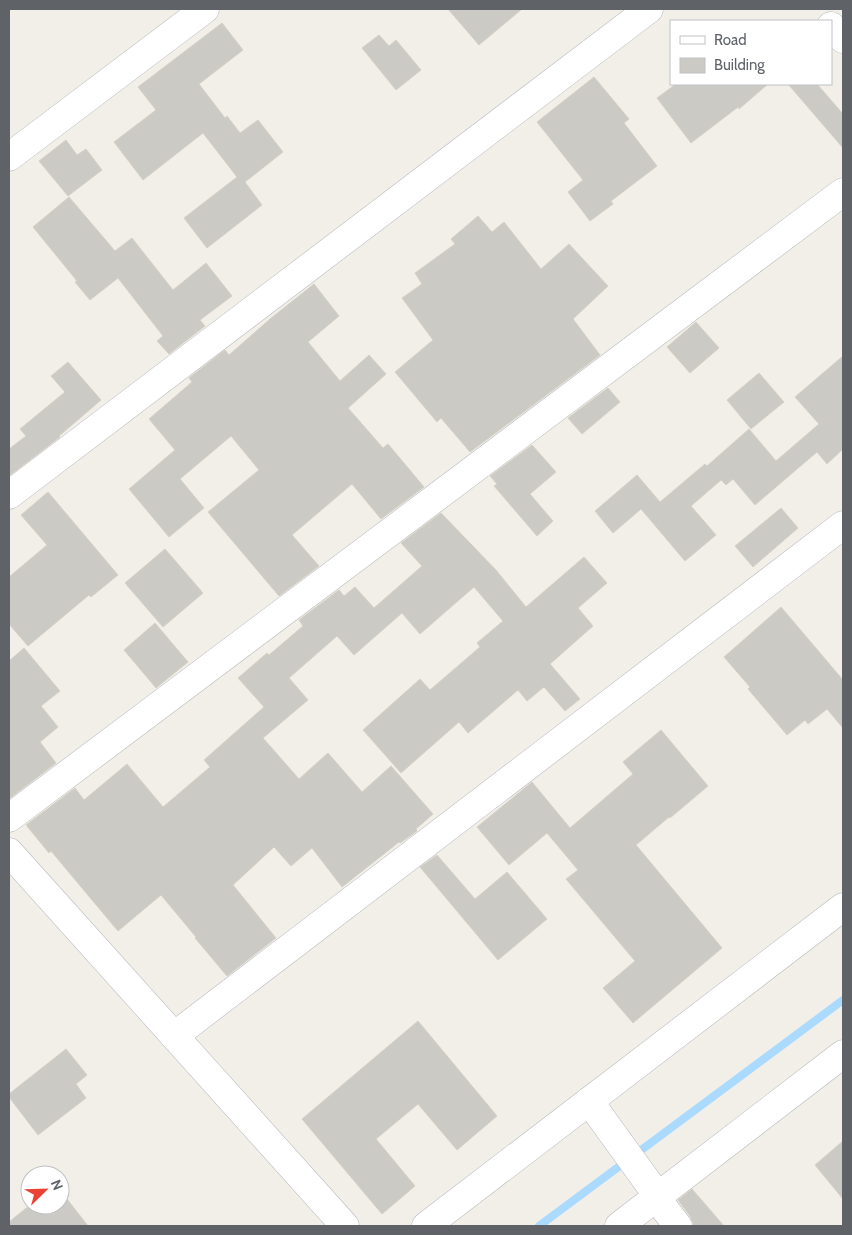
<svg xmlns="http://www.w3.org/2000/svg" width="852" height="1235" viewBox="0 0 852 1235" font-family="Cabin,sans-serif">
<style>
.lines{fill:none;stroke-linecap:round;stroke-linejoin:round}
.stream{stroke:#aadaff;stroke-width:8}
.building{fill:#cccac5;stroke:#d6d1c6}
.street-casing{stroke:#b5b8bc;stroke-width:29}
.street{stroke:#fff;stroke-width:28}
</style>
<rect width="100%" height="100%" fill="#f1efe8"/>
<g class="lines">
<!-- stream -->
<path class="stream" d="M539,1226L843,1000"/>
</g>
<!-- building -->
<g class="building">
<path d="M448,9H522L479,45Z"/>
<path d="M222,23L243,50L199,84L225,118L227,116L240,133L258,120L283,152L245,182L262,205L207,248L184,218L237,177L203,133L143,180L114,142L156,110L138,87Z"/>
<path d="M379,35L389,46L396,40L421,70L396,90L362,48Z"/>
<path d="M594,77L629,119L624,123L657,166L611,201L613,204L590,221L568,192L583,180L537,122Z"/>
<path d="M676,84H768L739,109L738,107L691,143L657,98Z"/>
<path d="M788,84H817L843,114V148Z"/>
<path d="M66,140L77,155L86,149L102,170L68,196L39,161Z"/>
<path d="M69,197L115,251L132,238L173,290L206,263L232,296L200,320L205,326L169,354L157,341L163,336L118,278L90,300L75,282L77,281L33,227Z"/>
<path d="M478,216L492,232L504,222L541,269L569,244L608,286L573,319L600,355L470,452L441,418L437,422L395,372L433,340L402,298L422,284L415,273L455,244L451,239Z"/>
<path d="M314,284L339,316L308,342L340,381L369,355L386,374L348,408L383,448L388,444L424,487L381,519L352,484L292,535L319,566L279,596L208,512L259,470L231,436L180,479L204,508L169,537L129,489L175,450L149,419L192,382L189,378L225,350L229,355L270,319Z"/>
<path d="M696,322L719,348L690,373L667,347Z"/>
<path d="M843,356V449L827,464L817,452L755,505L733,479L726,485L721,480L691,506L716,535L685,561L641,509L613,533L595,511L637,475L660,502L705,464L707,466L749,429L776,461L819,424L795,397Z"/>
<path d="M68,362L101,400L59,436L60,437L9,476V449L26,436L20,429L65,392L51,376Z"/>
<path d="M759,373L784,402L751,429L727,400Z"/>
<path d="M608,388L620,402L582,434L568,418Z"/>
<path d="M532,445L556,472L530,494L553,521L537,536L494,486L497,484L490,476Z"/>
<path d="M48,492L118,575L91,597L89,595L28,646L9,624V577L47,545L21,515Z"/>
<path d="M781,508L798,528L753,567L735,546Z"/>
<path d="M441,513L496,570L526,607L584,557L607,583L578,608L593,626L550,664L580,699L565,711L544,687L527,701L518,690L468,733L459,722L401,773L363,730L420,679L430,690L480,647L477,643L503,621L474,587L420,634L402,613L354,655L337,636L289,678L308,700L263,738L299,779L328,753L362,792L391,766L433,814L416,829L417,831L400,843L399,842L342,887L312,848L291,866L274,847L233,885L276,938L227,976L195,938L196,937L161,895L118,931L51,851L49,853L26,825L75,788L84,800L127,764L163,807L210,767L204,760L264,707L238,678L267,653L269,655L303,626L299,620L339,590L344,596L355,587L374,608L422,566L401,543Z"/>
<path d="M165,549L203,593L163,627L125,583Z"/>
<path d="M781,607L843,680V728L827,709L808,724L805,720L787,735L748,689L750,687L724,657Z"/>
<path d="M155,623L188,662L156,688L124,650Z"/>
<path d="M24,648L60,691L41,706L58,727L40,742L56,763L9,799V661Z"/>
<path d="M661,730L708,786L670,818L669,817L636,845L722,948L633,1023L603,988L635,961L566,879L578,870L547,833L509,865L477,827L532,782L570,828L633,774L623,762Z"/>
<path d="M437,855L475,899L507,872L547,919L498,960L420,867Z"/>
<path d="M418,1021L497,1116L457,1150L418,1104L376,1139L415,1186L382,1214L302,1119Z"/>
<path d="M66,1049L87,1075L76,1084L86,1098L38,1135L9,1097V1094Z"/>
<path d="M843,1141V1199L815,1165Z"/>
<path d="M692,1189L724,1226H693V1223L690,1216L678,1200Z"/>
<path d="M60,1190L88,1226H9V1222L30,1205H60Z"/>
</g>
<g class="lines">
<defs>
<g id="street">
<path d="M831,26L843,39"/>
<path d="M9,157L205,9"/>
<path d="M9,495L649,9"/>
<path d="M9,818L843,192"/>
<path d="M9,852L345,1226"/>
<path d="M174,1036L843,525"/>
<path d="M589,1101L652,1188L664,1208L678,1226"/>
<path d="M426,1226L843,907"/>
<path d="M619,1226L843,1054"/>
</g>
</defs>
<!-- street casing -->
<use href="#street" class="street-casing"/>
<!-- street -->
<use href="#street" class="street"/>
</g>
<!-- border -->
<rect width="852" height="1235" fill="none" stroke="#5f6368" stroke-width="20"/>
<!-- legend -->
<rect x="670" y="20" width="162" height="65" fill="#ffffff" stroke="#bfc1c3"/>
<rect x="680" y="36" width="25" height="8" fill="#ffffff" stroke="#bfc1c3"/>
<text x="714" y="45" font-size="15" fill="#5f6368">Road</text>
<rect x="680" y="58" width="25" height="15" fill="#cccac5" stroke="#bfc1c3"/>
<text x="714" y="70" font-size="15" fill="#5f6368">Building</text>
<!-- north arrow -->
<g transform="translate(45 1190) rotate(67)"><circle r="24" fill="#ffffff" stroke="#bfc1c3"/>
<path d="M0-4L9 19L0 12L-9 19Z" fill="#ea4335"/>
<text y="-8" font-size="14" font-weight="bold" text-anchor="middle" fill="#5f6368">N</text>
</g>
</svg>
